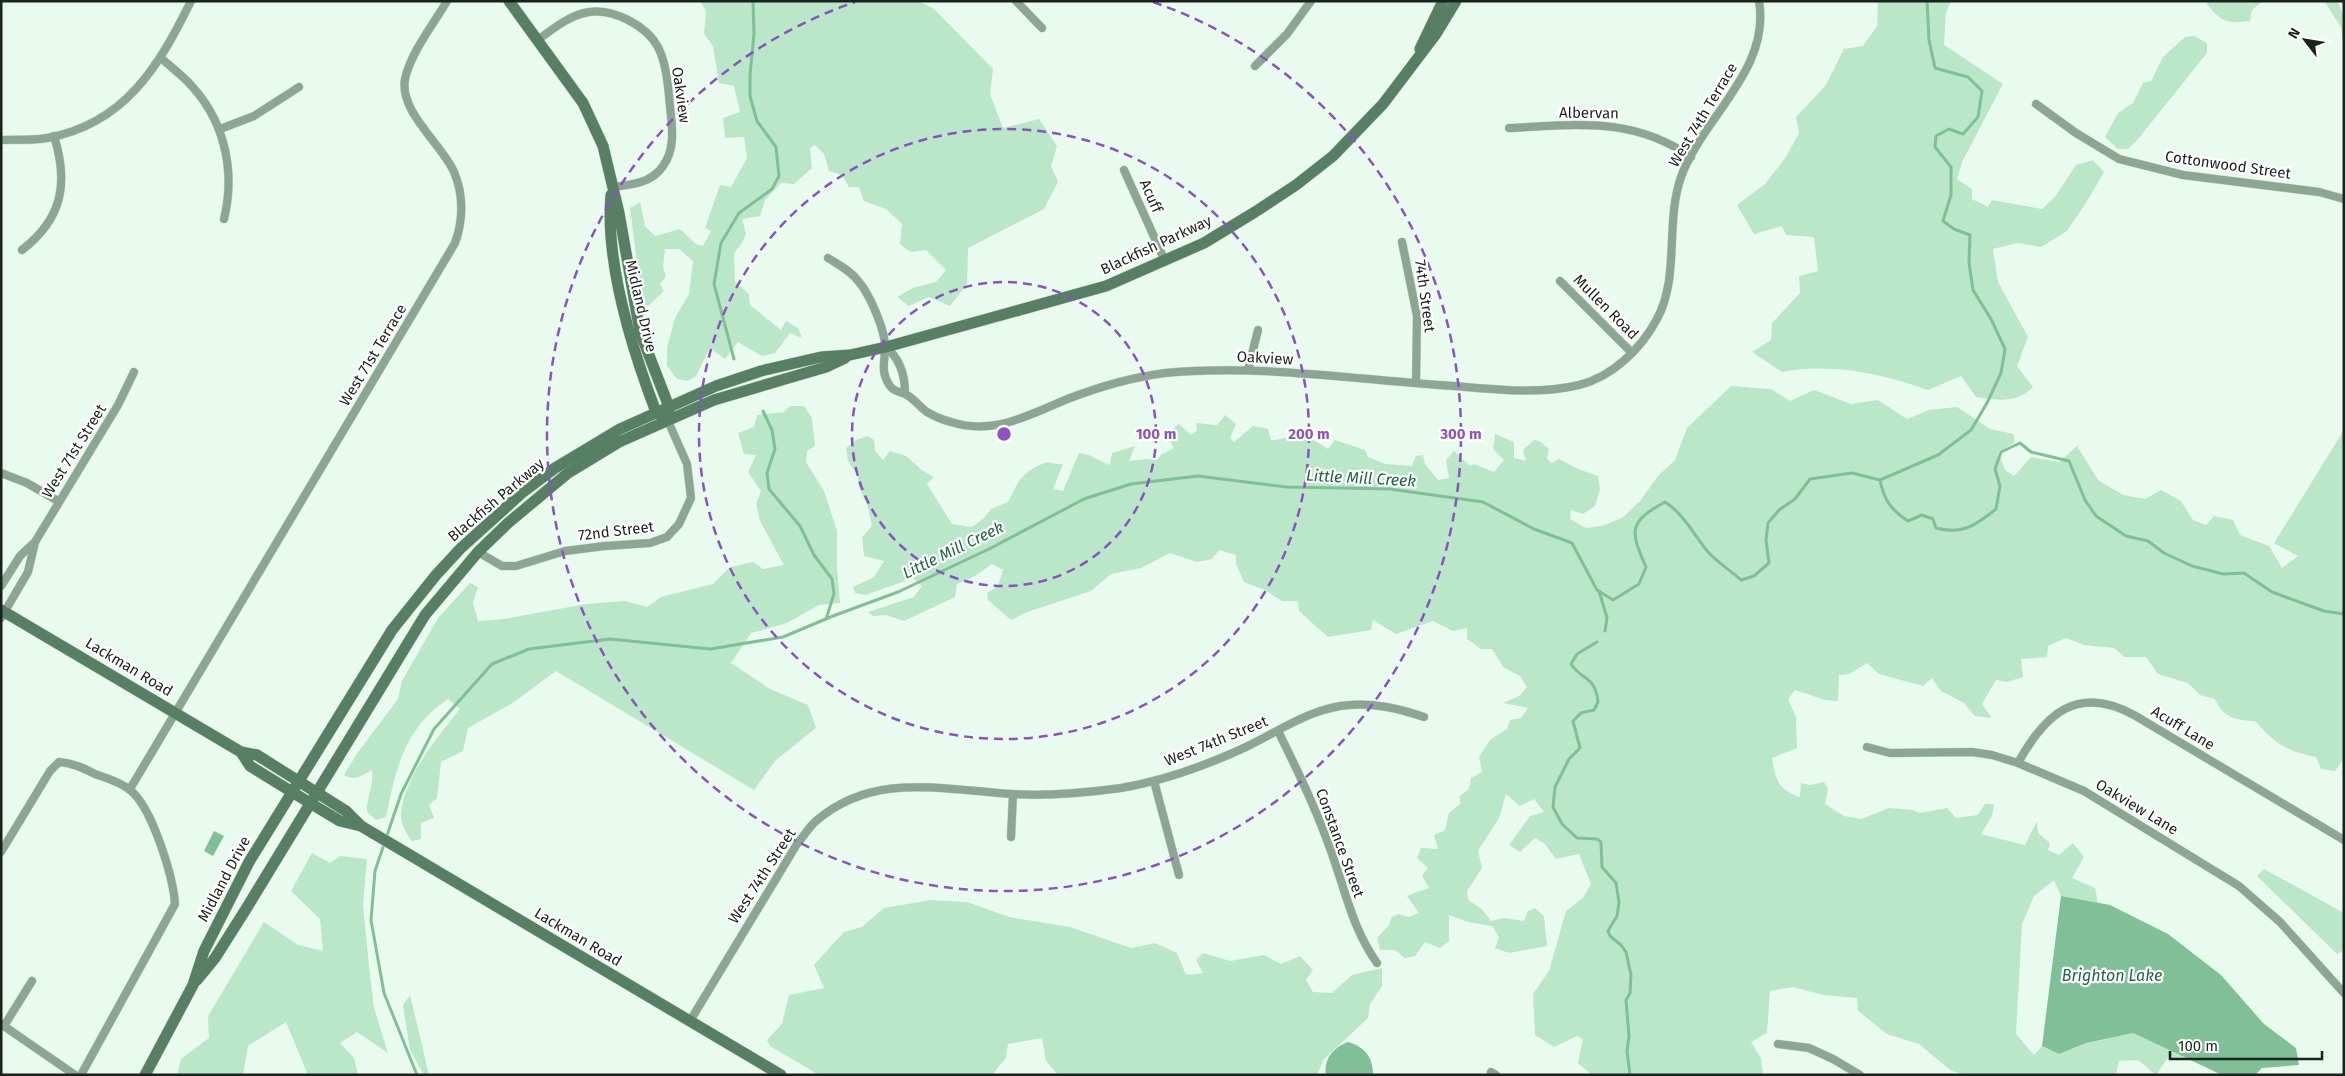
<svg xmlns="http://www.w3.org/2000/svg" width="2345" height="1076" viewBox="0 0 2345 1076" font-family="'Fira Sans',sans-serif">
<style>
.green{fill:#b9e7c8}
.water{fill:#80c096}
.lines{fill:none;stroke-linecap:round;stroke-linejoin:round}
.stream{stroke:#80c096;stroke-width:3}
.street-casing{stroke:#c8d8cd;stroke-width:9}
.secondary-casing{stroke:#c8d8cd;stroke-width:12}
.street{stroke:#8ba693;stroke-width:8}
.secondary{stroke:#577f64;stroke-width:11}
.ring{fill:none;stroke:#8e50c6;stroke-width:2.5;stroke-dasharray:9 6}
.labels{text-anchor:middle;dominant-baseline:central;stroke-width:4.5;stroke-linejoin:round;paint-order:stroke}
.street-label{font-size:15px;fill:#1b221d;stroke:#fff}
.water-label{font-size:16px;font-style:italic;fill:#1e663e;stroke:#fff}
.centre{fill:#8e50c6;stroke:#fff;stroke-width:2.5}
.ring-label{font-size:15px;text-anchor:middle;font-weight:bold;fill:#8e50c6;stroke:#fff;stroke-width:4.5;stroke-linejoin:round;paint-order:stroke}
</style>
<rect width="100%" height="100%" fill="#e9fbef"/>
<!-- green -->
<g class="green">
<path d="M700,1H919L934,9L993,69L990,94L1003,128L1039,119L1057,146L1051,166L1058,182L1044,209L968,248L967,284L950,306L929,297L909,306L897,297L915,287L936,282L946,270L926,250L910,252L900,244L902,224L886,209L864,201L859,187H849L842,175L829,171L824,154L815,145L810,148L812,168L794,184L781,183L765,200L760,216L742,219L746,234L742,243L734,253L735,282L749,294L750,305L781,330L786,321L798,328L802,338L790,333L775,353L762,356L738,342L725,359L710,348L696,376L688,381L677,379L667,366V348L675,318L689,294L693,261L679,249H665L663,267L666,276L660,284L664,291L648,306L642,302L630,208L640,202L645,226L655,236L680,229L696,244L703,246L711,231L705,228L720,185L731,187L747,158L744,137L725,138L723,118L740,112L734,86L719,83L713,46L704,34L706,11Z"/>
<path d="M1878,1H1951L1946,13L1944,45L2003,84L1962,162L1957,179L1972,189V199L1988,207L1992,200L2042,209L2055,197L2076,165L2093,160L2104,172L2086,203L2067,231L2041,247L2018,243L1993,249L1998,282L2028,337L2017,366L2033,387C2016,404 1998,400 1976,397L1961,376L1928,390C1878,373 1834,363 1782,372L1752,352L1771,340L1772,323L1800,293L1799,276L1818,271L1814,237L1786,235L1782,226L1754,234L1737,205L1765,184L1786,157L1799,133L1796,117L1826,85L1844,49L1863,46L1877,26Z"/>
<path d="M2208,1H2263L2252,10L2250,21C2227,24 2221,22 2207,4Z"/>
<path d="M2324,1H2337L2344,16V49L2341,27Z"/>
<path d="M2194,36L2207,43V53L2138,139L2128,149H2118L2105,137L2118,113L2133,103L2143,83L2151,81L2163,57L2185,37Z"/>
<path d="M1731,386L1771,389L1790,401L1814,390L1851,404L1878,400L1907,419L1929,410L1957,407L1990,429L2014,434V443L1998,452L2005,470L2014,476L2031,457L2059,462L2077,446L2098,480L2123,495L2145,499L2161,490L2181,501L2193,520L2206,525L2214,516L2233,520L2240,535L2269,546L2282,568L2298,556L2274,543L2344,430V758L2335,771L2321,769L2316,757C2284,750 2277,745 2255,721C2237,721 2222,717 2215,699L2200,695L2188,683L2158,674L2146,657H2125L2114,648L2084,645L2066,638L2048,646L2047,657L2021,659L2023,677L2007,682L1996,680L1982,704L1992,718L1975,716L1964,703L1941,691L1932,678L1923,686L1879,674L1867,663L1849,674L1839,675L1838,701L1825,700L1795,690L1788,699L1796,717L1797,748L1772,758C1776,780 1777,789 1800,797L1801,783L1810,785L1824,782L1828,789L1825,804L1844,816L1861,819L1889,808L1913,810L1920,813L1947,808L1956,818L1978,815L1985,804H1994L1992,816L1981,834L2025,845L2037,821L2038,833L2050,843L2048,850L2059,855L2073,843L2084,857L2072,878L2095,888L2098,903L2061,896L2054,880L2034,896L2022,924L2016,1034L2034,1055L2042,1046L2059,1054L2086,1043L2133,1033L2187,1059H2167L2156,1075L2138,1060L2119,1061L2116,1075H1964L1950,1070L1919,1044L1887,1034L1858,1011L1857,998L1823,995L1793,987L1770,991L1767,1033L1751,1042L1761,1058L1763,1075H1592L1578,1063L1583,1039L1577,1036L1554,1047L1535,1035L1533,994L1549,971L1566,911L1583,898L1591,884L1579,854L1556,859L1545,844L1535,838L1520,852L1509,845L1530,816L1544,812L1534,799L1520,806L1506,794L1499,818L1478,851L1482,868L1467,891L1468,900L1482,909L1491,921L1504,918L1524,921L1528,911L1535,908L1544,916L1547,946L1509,953L1495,948L1499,937L1492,926L1468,922L1449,915V941L1440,948L1425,942L1415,956L1405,958L1395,950H1380L1377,938L1389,925L1392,917L1399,914L1408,917L1419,913L1407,896L1429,888L1422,876L1428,868L1417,858L1421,848L1438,849L1434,835L1445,830L1449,813L1460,804V796L1469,789L1471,778L1482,772L1479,757L1490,740L1507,729L1510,720L1521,718L1528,708L1503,703L1519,696L1527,687L1520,676L1503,667L1492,649H1481L1467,639V628L1453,631L1433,621L1396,634L1373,620L1371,630L1328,637L1299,611L1298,601H1282L1265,590L1244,582L1236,564V555L1219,550L1212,559L1197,562L1170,553L1141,568L1111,574L1091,591L1027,612L1011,620L988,600L987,593L998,586L1003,570L992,564L975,576L957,584L955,597L904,621L886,615L873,616L868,612L914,597L922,586L913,578L866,595L855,593L853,587L874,577L884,561L864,556L862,537L872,526L868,507L858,485V476L848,461L846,448L856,440L868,436L874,440L875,451L883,460L890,451L906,456L923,471L934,477L927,484L952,524L972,527L984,518L991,509L1008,502C1019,479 1023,471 1047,462L1056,464H1063L1053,489L1063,491L1079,453C1092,454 1098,461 1110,465L1112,453L1135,446L1129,461L1146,459L1157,460L1162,454L1174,448L1166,435L1179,424L1191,435L1197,430L1196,423L1217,425L1225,415L1236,424L1230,438L1234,442L1253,426L1268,429L1271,440C1279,440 1284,438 1291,436C1304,433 1318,442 1328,449L1335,440L1365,450L1368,457L1385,464L1412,466L1416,456L1423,455L1425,464L1438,480L1449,478L1446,460L1454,451L1470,466L1474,464L1494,472L1504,460L1493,449L1495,434L1514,442V458L1526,461L1523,450L1534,440L1539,441L1549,449L1547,459L1552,463L1559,459L1578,469L1598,476L1600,489L1595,506L1583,514L1571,510L1570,519L1586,528L1601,526L1622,518L1640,501L1658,476L1675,460L1687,428Z"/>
<path d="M790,406H804L812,418L815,446L807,451L806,462L824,491L837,531V568L840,603L819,605L787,623L751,633L731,663L770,689L808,705L816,728L776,760L754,790L556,671L514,702L468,728L463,751L441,762L437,798L429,805L434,818L421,823V839L412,841C406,833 400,823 401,812C407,772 436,739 460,709L448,699C404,729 396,768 386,817L376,820L367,812C366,796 374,788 372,770C362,775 355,782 344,775L358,752L398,699L402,681L438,618L470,583L478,587L473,603L478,621L504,619L586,604L625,601L647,607L661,597L713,584L730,567L753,562L763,569L784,565L760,521L756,504L761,491L748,472L756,455L744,454L738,433L754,427L757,415L784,412Z"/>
<path d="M312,853L330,863L340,856L367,859L363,905L369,966L374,1008L388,1053L357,1032L340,1043L354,1058L358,1075H308L286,1022L248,1046L243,1075H177L181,1059L209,1038L208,1016L264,922L298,945L323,951L320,919L291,891Z"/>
<path d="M2264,869L2344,913V950L2337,954L2257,876Z"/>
<path d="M931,900L967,902L1009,917L1070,927L1131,948L1155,943L1177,953L1186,975L1203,973L1196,960L1203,953L1230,961L1264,955L1281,964L1300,956L1313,970L1306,980L1313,992L1332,993L1352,975L1382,968V986L1370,1004L1368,1018L1324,1059L1317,1075H1058L1046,1061L1042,1038L1008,1044L1006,1058L992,1075H819L770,1046L767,1040L782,1024L789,995L824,988L814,965L844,932L862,927L884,908Z"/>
<path d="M410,995L429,1075H424L410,1050L403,1005Z"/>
</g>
<!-- water -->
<g class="water">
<path d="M214,831L224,836L213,856L204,851Z"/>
<path d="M2061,896L2110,905L2168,934L2221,975L2264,1024L2296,1048L2299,1065L2262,1068L2255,1075H2222L2133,1033L2086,1043L2059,1054L2042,1046Z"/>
<path d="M1348,1042C1365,1047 1373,1057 1373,1075H1326C1323,1059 1334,1047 1348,1042Z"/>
</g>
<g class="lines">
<!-- stream -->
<g class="stream">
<path d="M734,359L714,284L721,243L739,213L772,189L779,176L776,147L757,121L750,96V75L754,34L753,1"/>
<path d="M763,411L772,430L775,449L767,473L769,489L800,526L814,555L832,579L834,594L826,619"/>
<path d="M1880,480L1938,455L1971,430L1987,403L2001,373L2005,349L1991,319L1973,290L1969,263L1970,235L1954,229L1943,221L1951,195V167L1935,147L1936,136L1949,129L1963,134L1978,117L1982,91L1968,77L1935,68L1929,40L1927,1"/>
<path d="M1599,591L1607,618L1605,631"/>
<path d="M1597,642L1577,654L1571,664C1582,681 1595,675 1598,702L1594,710L1581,713L1573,721L1580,748L1569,759L1555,787L1553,807L1562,824L1577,838L1597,839L1601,842L1602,867L1616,883L1619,902L1617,916L1608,931L1610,936L1621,945L1626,952L1631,975L1630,993L1626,1000L1629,1036L1627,1051L1630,1075"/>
<path d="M417,1075L384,993L371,920L375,871L401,794L434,729L492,664L529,649L610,639L710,649L783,637L833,616L898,592L989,549L1084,499L1131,484L1198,476L1287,487L1390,489L1483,502L1534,529L1572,543L1597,590L1613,600L1639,584L1646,567C1630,531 1628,522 1665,502C1684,514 1694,535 1708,552C1717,562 1731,571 1741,580L1754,576L1769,563L1766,540L1768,523L1779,510L1795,499L1810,479L1852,473L1880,480C1884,500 1891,510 1908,521L1922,515L1933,519L1936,528C1963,535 1976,525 1996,509L2000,486L1995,469L2001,452L2020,443L2031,452L2069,461L2085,500L2096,516L2126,536L2148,541L2164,553L2192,566L2223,574L2244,573L2272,592L2324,611L2344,614"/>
</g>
<defs>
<g id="street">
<path d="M1016,1L1042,28"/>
<path d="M539,39C554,28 570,15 589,12C614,9 646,25 658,47C667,65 668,87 670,106C672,127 676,148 663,166C652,183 631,185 612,187"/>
<path d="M161,58C170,66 179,73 187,81C224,118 236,169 224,219"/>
<path d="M1255,66L1287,34L1311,1"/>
<path d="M2036,104L2076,133L2119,159L2183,175L2319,192L2344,199"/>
<path d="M1509,128C1577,125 1632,116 1691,157"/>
<path d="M220,129L254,116L299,87"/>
<path d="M1,140C16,139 33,141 47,138C125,124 159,66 191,1"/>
<path d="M1124,170L1165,261"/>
<path d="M1402,242L1417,316L1416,383"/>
<path d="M22,250C62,219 69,184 54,136"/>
<path d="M828,258C839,265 851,271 859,282C870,295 886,332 885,348C885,363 880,371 890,386C895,393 901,391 907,395C914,399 920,407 927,412C934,416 943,420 951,422C995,436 1030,414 1070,398C1099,387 1134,377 1165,373C1261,364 1358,380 1454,386C1494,389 1539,395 1579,385C1612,377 1641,349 1657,319C1680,276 1665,223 1681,177C1702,118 1771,70 1759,1"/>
<path d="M1560,281L1632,353"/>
<path d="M886,347C900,359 905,374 905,393"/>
<path d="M1248,370L1258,330"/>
<path d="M1,473L27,483L58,501"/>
<path d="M478,552L502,566H516L565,551L605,546L650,543L667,537L679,524L691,498L687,464L668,421"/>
<path d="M1,586L20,556L35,542"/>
<path d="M1,618L28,572L35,542L118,405L134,372"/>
<path d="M1278,731C1296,767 1314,804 1328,843C1344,884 1351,927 1377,963"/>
<path d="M1867,747L1890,753L1972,752L1992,755L2018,763L2084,791L2239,886L2280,922L2344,993"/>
<path d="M2018,763C2045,714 2077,684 2134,715L2344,840"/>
<path d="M1154,781L1179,875"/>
<path d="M130,789L455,243C463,221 464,195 454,172C442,144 399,112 405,79C411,52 433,25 447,1"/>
<path d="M1011,837L1013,794"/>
<path d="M1,852L50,771L59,762C73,763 83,768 95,774C106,778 121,782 130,790C152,807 173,876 175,904L81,1075"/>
<path d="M690,1021L797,844C803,837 809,827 816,821C874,771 943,790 1012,794C1047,796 1085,793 1121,788C1163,781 1207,765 1246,747C1279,731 1313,707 1350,705C1377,703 1400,709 1424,717"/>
<path d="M1,1024L75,1075"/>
<path d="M4,1026L32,981"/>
<path d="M1778,1044L1809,1048L1833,1059L1860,1075"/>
<path d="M1491,1072L1496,1075"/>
</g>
<g id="secondary">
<path d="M509,1L583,103L603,146L619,213L640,332L669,407V414"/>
<path d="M1420,49L1443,1"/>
<path d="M611,195C605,263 632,349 656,412L661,415"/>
<path d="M1,610L241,752L257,755L346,811L361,826L781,1075"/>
<path d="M241,752L250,766L310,803L340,821L361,826"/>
<path d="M197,980L215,958L246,909L425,615L478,552L508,523L568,473L619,442L714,400L826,367L845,358"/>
<path d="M145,1075L193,985L204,951L249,862L392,630L436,575L461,548L523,492L555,468L620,429L716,386L761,371L821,357L850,355L886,347L1106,286L1204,243L1255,212L1296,185L1333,156L1383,104L1436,34L1456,1"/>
</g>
</defs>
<!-- street casing -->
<use href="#street" class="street-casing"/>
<!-- secondary casing -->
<use href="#secondary" class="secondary-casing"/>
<!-- street -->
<use href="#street" class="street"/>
<!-- secondary -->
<use href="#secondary" class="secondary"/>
</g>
<!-- distance rings -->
<g class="ring">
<circle cx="1004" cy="434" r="152"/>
<circle cx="1004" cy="434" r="305"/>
<path d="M1153 2A457 457 0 1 1 855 2"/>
</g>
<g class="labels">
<!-- street labels -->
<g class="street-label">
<text transform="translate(681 95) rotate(82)">Oakview</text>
<text transform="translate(1589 113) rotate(1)">Albervan</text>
<text transform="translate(1703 115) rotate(-59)">West 74th Terrace</text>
<text transform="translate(2228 165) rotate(8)">Cottonwood Street</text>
<text transform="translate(1151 196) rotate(66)">Acuff</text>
<text transform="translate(1156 245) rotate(-25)">Blackfish Parkway</text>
<text transform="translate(1425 296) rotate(82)">74th Street</text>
<text transform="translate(641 306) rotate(77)">Midland Drive</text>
<text transform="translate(1606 307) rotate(45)">Mullen Road</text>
<text transform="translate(373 355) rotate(-59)">West 71st Terrace</text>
<text transform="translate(1265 358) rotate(3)">Oakview</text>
<text transform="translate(74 451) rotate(-58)">West 71st Street</text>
<text transform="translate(496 500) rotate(-40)">Blackfish Parkway</text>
<text transform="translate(616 531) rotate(-7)">72nd Street</text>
<text transform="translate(129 667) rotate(31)">Lackman Road</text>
<text transform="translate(2183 728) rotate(31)">Acuff Lane</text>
<text transform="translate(1216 741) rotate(-22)">West 74th Street</text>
<text transform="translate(2137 807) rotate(31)">Oakview Lane</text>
<text transform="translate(1340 843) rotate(70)">Constance Street</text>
<text transform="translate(762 876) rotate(-57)">West 74th Street</text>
<text transform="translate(224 879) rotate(-62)">Midland Drive</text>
<text transform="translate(578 937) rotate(31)">Lackman Road</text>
</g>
<!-- water labels -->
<g class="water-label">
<text transform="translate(1361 478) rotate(3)">Little Mill Creek</text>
<text transform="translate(953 550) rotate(-26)">Little Mill Creek</text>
<text x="2112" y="975">Brighton Lake</text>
</g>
</g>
<circle cx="1004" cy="434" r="8" class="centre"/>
<g class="ring-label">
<text x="1156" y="439">100 m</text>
<text x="1309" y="439">200 m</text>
<text x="1461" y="439">300 m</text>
</g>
<!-- border -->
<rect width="2345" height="1076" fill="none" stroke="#1b221d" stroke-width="5"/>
<!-- north arrow -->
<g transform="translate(2305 40) rotate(301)" stroke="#ffffff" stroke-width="4" paint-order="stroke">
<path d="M0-4L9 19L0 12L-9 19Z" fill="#1b221d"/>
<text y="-8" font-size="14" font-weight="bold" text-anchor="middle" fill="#1b221d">N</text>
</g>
<!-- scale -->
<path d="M2170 1051v8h152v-8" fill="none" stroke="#1b221d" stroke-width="2.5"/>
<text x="2178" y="1051" font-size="15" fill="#1b221d" stroke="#ffffff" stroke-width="4" paint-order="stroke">100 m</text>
</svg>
